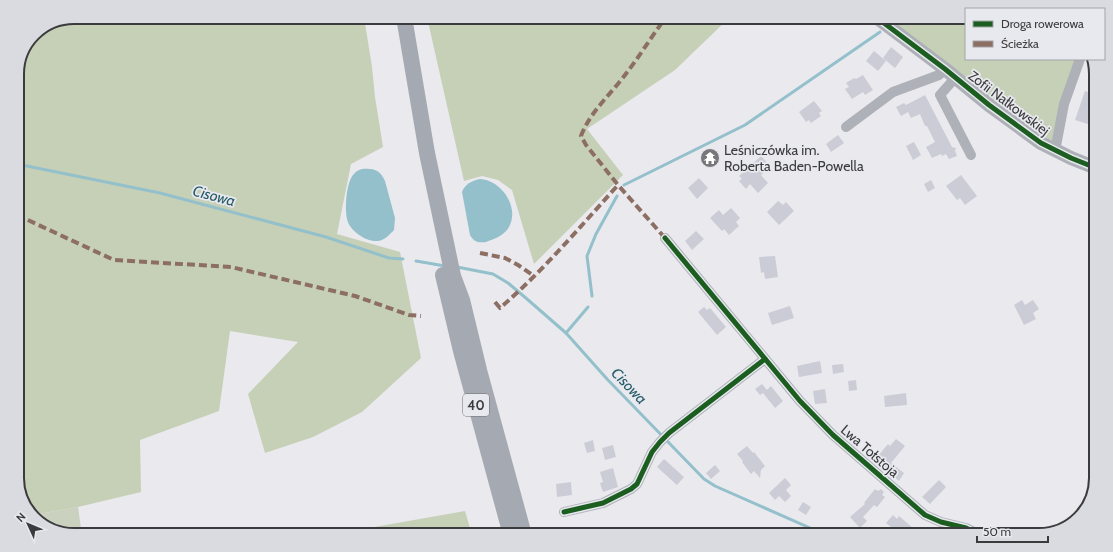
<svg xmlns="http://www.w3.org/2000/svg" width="1113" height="552" viewBox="0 0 1113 552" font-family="Cabin,sans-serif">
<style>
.green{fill:#cad1bf}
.forest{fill:#c6d0b7}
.water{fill:#93c0cb}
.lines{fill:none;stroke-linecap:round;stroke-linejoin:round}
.stream{stroke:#93c0cb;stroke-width:3}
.building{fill:#ccccd7}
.street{stroke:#aeb2b8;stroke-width:10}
.secondary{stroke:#adb1b7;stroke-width:14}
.primary{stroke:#a5aab2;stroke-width:16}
.quiet{stroke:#8d6e63;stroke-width:4;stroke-dasharray:8 4;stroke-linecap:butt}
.cycleway-casing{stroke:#e8e8ef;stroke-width:8}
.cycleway{stroke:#1b5e20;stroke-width:5}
.labels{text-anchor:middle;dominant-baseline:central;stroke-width:3.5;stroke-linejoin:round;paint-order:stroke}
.shield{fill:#e8e8ef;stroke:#6f6f72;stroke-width:1}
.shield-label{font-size:13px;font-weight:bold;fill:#3b3b3d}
.street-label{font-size:14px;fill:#3b3b3d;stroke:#e8e8ef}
.poi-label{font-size:14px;fill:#3b3b3d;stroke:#e8e8ef;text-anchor:start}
.water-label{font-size:15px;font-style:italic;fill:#255c66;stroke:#e8e8ef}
.rim{fill:none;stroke:#3b3b3d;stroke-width:2}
</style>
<rect width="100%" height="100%" fill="#e9e9ee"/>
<!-- green -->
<path class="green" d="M78,507L82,535H74L49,529L33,515Z"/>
<!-- forest -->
<g class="forest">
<path d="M74,17H364L372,67L375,97L383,147L351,164L337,234L400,252L421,358L362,412L313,437L265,453L248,394L298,342L230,331L219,411L140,440L141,492L78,507L33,515L27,510L17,482V71L34,34Z"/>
<path d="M427,17H730L675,70L587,129L623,175L534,264L512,190L498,180L482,176L464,181Z"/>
<path d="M884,17H966V59H1076L1052,142Z"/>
<path d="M465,511L472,535H339L346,532Z"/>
</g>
<!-- water -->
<g class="water">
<path d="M362,169C374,168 380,170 385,181L395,218L394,230C389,235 384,241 377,241C366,242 351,231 348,222C344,212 346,181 354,174C356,171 359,170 362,169Z"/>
<path d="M480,179C502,180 522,210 507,230C502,236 494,239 486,242C478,243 474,242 470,235L462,192C465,184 471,181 480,179Z"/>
</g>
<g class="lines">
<!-- stream -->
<g class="stream">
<path d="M891,23L895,17"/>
<path d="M17,164L160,193L326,237L389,258L403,259"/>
<path d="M624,185L745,125L880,32"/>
<path d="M416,261L445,266"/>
<path d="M457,267L493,274L508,283L527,299L566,333L607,379L704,479L715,486L826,535"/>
<path d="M592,296L587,256L596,234L617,196"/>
<path d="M566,333L588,307"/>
</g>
</g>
<!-- building -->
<g class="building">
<path d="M891,47L903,57L895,68L883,58Z"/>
<path d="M874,51L886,61L878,71L866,61Z"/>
<path d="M863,75L873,90L865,95L863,92L852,99L845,89L849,87L846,83L854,78L856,79Z"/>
<path d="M1085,91L1096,95V101L1088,124L1075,120Z"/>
<path d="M925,95L952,147L956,148L955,151L957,156L949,159L946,154L942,156L941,154L932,158L926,147L935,142L927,126H925L920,114L911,118L908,112L901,116L896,107L904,103L906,105Z"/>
<path d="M814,101L822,111L819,113L821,116L811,123L809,120L806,122L799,112Z"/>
<path d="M838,135L844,143L831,152L826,144Z"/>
<path d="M914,142L921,155L913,160L906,146Z"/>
<path d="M761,156L770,166L761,175L768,183L758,193L750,184L746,189L739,181L742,179L739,176Z"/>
<path d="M961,175L977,196L965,205L960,198L957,200L946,186Z"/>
<path d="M699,178L708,188L697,199L688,188Z"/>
<path d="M931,180L935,188L928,192L924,184Z"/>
<path d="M778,201L783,205L786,202L794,211L779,225L767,212Z"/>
<path d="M731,208L740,218L736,222L739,226L729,235L724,229L722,231L710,218L719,210L723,215Z"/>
<path d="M696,231L704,239L692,250L685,241Z"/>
<path d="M775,256L778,277L765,279L764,272L761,273L759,257Z"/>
<path d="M1022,300L1025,305L1033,300L1039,309L1033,313L1036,319L1024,325L1014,305Z"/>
<path d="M790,306L794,318L772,325L768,313Z"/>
<path d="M704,307L707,310L710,308L726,327L717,335L698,312Z"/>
<path d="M820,361L822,373L799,377L797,366Z"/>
<path d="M843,364L844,372L833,374L832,365Z"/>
<path d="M856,380L857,390L849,391L848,381Z"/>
<path d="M762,384L767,390L771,386L783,401L775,408L763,393L760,395L755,389Z"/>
<path d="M825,389L827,403L815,404L813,391Z"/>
<path d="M906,393L907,405L885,407L884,396Z"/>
<path d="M896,439L905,446L891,463L904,473L899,481L874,461L888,444L890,446Z"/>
<path d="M593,440L595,451L587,453L584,443Z"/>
<path d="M613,445L616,457L605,460L602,448Z"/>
<path d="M747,446L753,453L754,452L765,466L761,470L760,478L754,471L751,474L742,462L743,461L737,454Z"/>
<path d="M664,459L684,477L677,485L657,467Z"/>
<path d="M715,465L720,471L711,479L706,473Z"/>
<path d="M613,468L618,487L603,492L600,483L603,482L600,472Z"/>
<path d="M785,478L791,485L786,490L791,496L785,502L779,496L775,500L769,493Z"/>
<path d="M939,480L946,487L930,504L922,497Z"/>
<path d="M571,482L572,495L557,497L556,484Z"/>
<path d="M875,489L878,491L881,489L884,492L882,495L885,497L877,507L874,505L863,517L867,521L860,528L850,517L865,504L864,503L867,499Z"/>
<path d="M803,502L811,507L806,515L798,510Z"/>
<path d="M893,515L897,519L899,516L921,535H897L889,529L891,527L886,523Z"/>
</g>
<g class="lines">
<!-- street -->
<g class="street">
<path d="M956,77L940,95L971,155"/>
<path d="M846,127L893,92L939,75L945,69"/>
<path d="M1055,151L1064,104L1080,59"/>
<path d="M665,238L800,401L833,435L925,515L941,522L966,528L979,535"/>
<path d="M564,512L603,503L631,489L637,484L652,452L660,442L669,433L765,359"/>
</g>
<!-- secondary -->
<path class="secondary" d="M876,17L945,69L989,105L1041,143L1071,158L1096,168"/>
<!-- primary -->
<g class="primary">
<path d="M404,17L427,153L453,276L462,300L479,370L524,535"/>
<path d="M443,275L461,351L511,535"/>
</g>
<!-- quiet -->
<g class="quiet">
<path d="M17,215L114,260L231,267L355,296L409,315L421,316"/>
<path d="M665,238L618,185L586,145L581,136C590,112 610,95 625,75C639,57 652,36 666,17"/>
<path d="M480,253L505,258L518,265L534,276"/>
<path d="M495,302L500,308C543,271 580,227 618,185"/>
</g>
<defs>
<g id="cycleway">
<path d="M876,17L945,69L989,105L1041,143L1071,158L1096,168"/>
<path d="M665,238L800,401L833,435L925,515L941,522L966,528L979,535"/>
<path d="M564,512L603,503L631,489L637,484L652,452L660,442L669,433L765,359"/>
</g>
</defs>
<!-- cycleway casing -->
<use href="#cycleway" class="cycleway-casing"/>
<!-- cycleway -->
<use href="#cycleway" class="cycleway"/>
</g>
<!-- icons -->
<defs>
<symbol id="temple-disc" viewBox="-11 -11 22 22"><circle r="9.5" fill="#78787b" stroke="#e8e8ef"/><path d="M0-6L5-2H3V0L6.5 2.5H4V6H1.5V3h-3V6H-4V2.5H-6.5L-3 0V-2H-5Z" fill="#fff"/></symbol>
</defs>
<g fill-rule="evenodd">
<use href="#temple-disc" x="699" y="147" width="22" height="22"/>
</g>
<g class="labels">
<!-- shield labels -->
<rect class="shield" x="463" y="394" width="26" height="22" rx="3"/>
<g class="shield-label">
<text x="476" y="405">40</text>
</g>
<!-- street labels -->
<g class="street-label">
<text transform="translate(1009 103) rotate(37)">Zofii Nałkowskiej</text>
<text transform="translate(870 451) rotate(41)">Lwa Tołstoja</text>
</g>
<!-- poi labels -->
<g class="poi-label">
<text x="724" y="150">Leśniczówka im.<tspan x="724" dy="16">Roberta Baden-Powella</tspan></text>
</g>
<!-- water labels -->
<g class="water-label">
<text transform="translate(214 196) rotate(15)">Cisowa</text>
<text transform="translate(629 386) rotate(46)">Cisowa</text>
</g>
</g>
<!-- crop -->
<path d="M0 0H1113V552H0ZM74 24H1039A50 50 0 0 1 1089 74V478A50 50 0 0 1 1039 528H74A50 50 0 0 1 24 478V74A50 50 0 0 1 74 24Z" fill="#dadae1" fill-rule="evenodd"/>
<path class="rim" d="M74 24H1039A50 50 0 0 1 1089 74V478A50 50 0 0 1 1039 528H74A50 50 0 0 1 24 478V74A50 50 0 0 1 74 24Z"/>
<!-- legend -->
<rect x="965" y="8" width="140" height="52" fill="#e8e8ef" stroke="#a3a3a8"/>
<rect x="973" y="21" width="20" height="6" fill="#1b5e20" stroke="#a3a3a8"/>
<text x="1001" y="28" font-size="12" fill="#3b3b3d">Droga rowerowa</text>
<rect x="973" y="41" width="20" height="6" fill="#8d6e63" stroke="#a3a3a8"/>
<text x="1001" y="48" font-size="12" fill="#3b3b3d">Ścieżka</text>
<!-- north arrow -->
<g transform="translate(28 524) rotate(314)" stroke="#e8e8ef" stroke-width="3" paint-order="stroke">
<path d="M0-3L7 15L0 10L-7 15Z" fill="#3b3b3d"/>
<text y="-6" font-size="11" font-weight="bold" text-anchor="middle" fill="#3b3b3d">N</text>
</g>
<!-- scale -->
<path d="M977 536v6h71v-6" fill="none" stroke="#3b3b3d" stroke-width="2"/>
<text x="983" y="536" font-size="12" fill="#3b3b3d" stroke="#e8e8ef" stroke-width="3" paint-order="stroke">50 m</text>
</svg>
